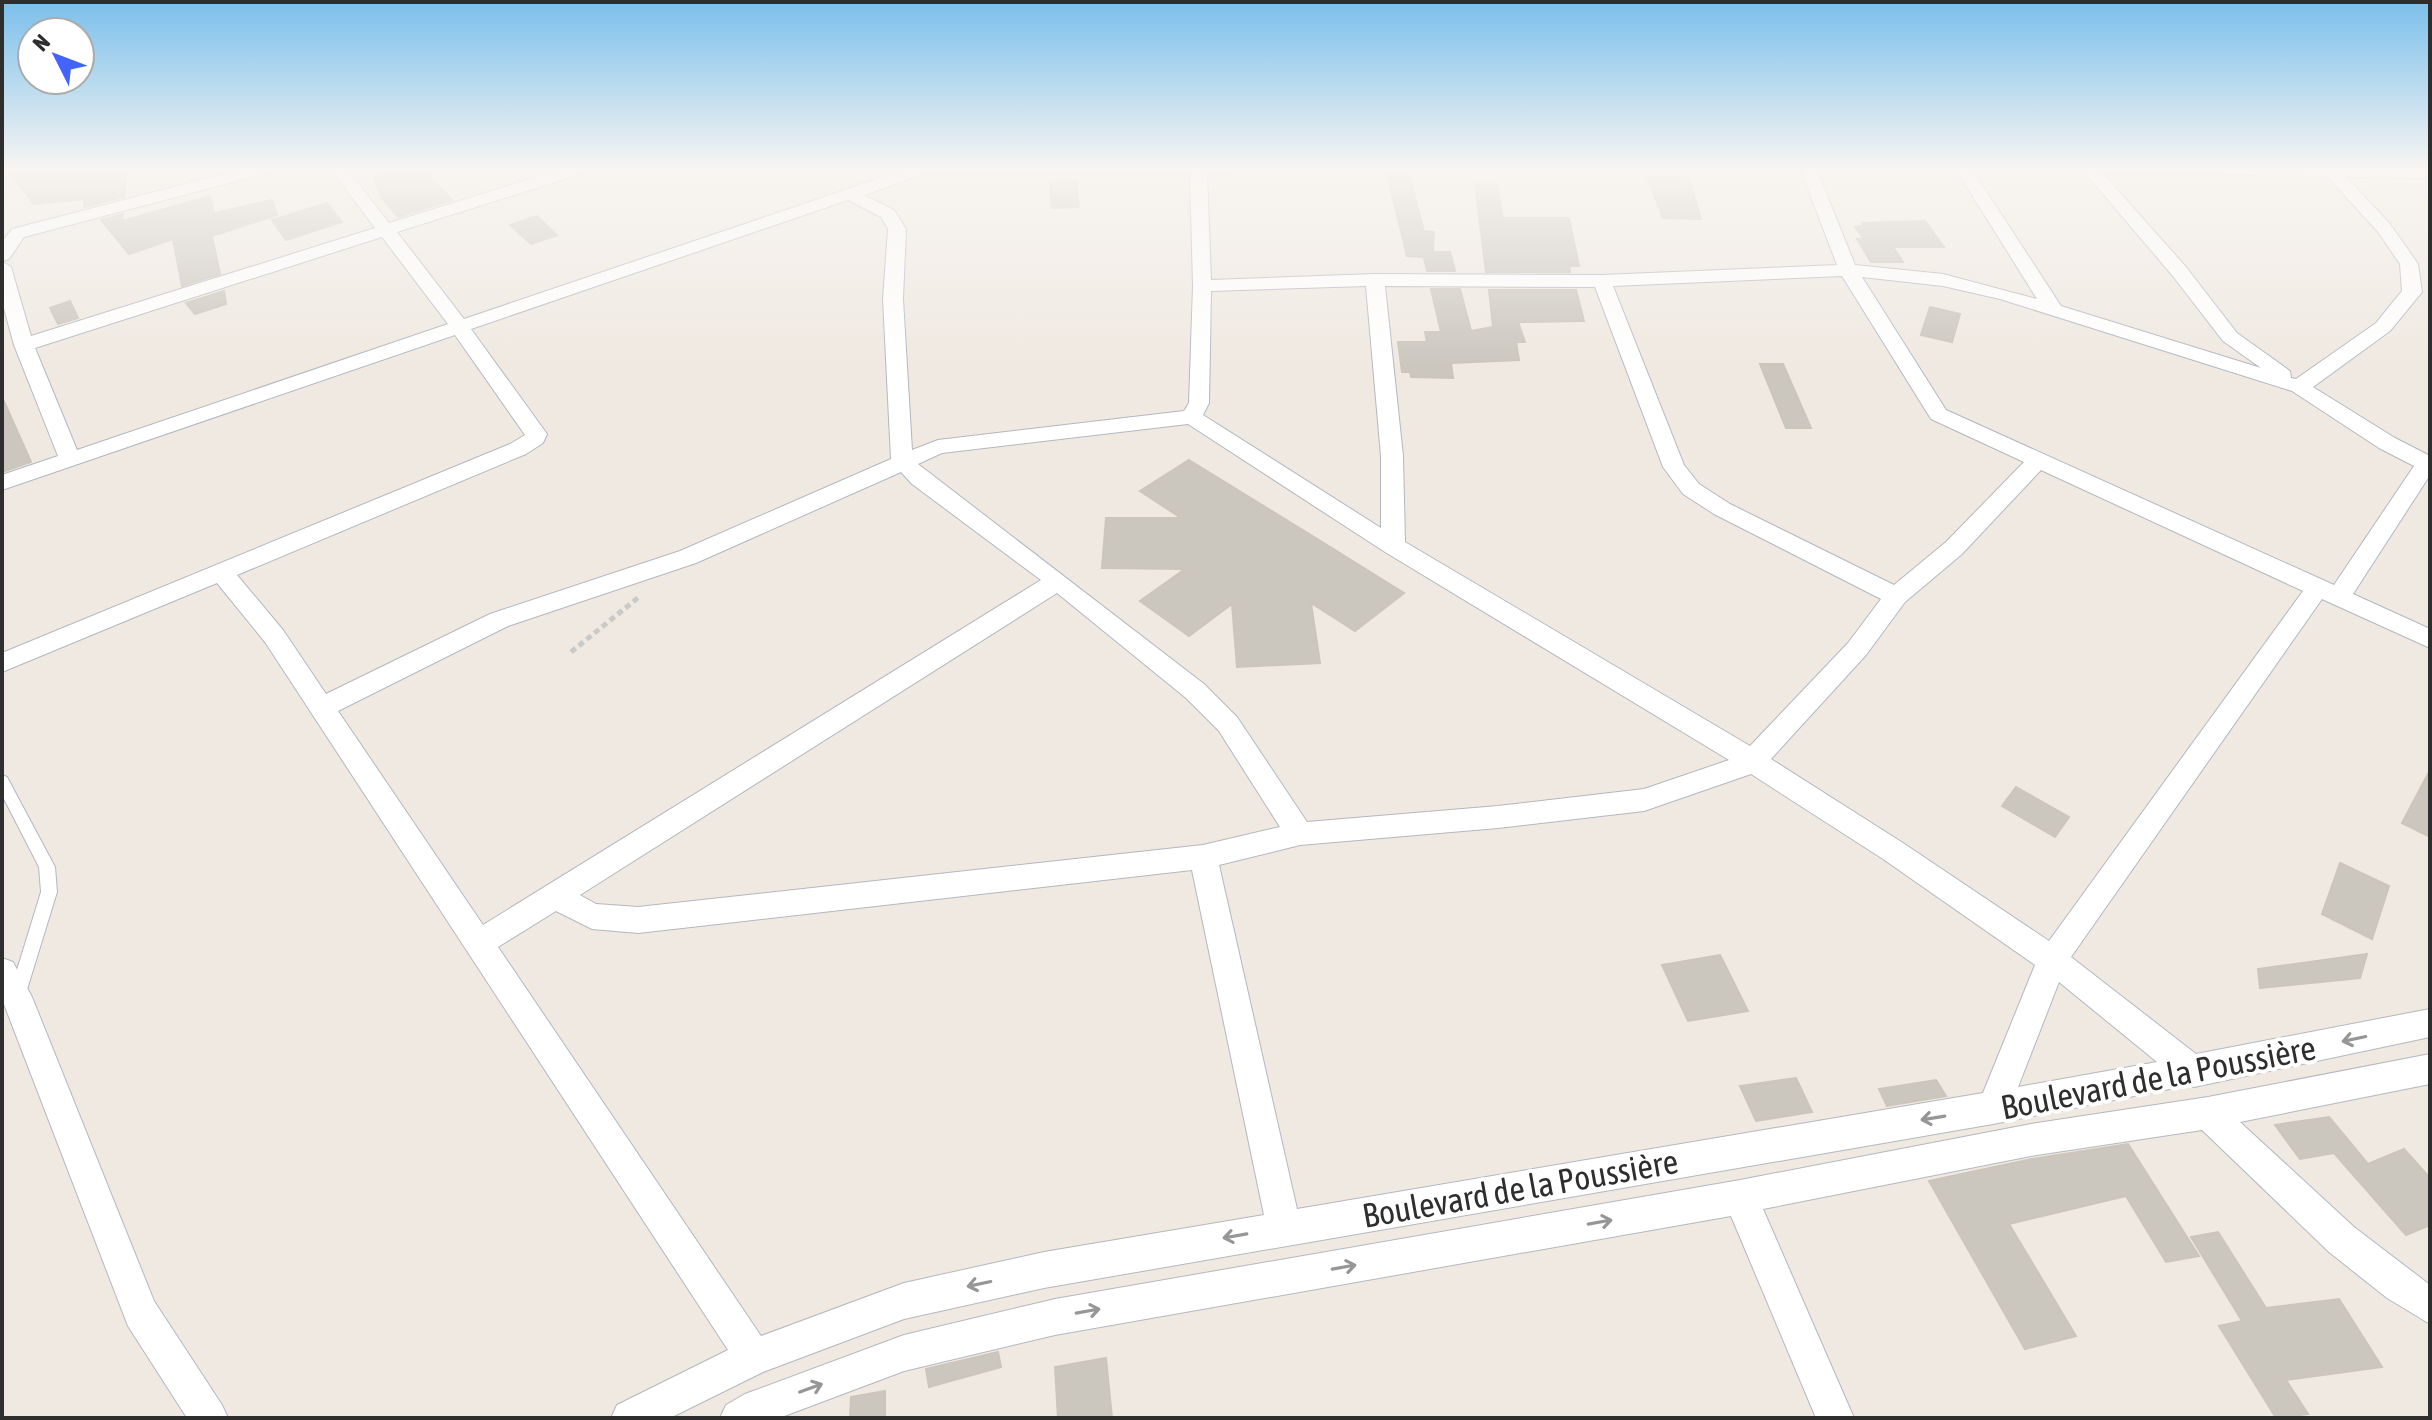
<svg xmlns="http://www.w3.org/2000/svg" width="2432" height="1420" viewBox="0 0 2432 1420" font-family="'Asap Condensed',sans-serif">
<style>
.building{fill:#cbc7bf;stroke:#cbc5ba;stroke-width:2}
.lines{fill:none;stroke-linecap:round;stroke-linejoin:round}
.lane-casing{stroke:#b4b7c1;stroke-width:2}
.street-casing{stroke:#b4b7c1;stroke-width:2}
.path{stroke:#c9c9c9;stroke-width:5;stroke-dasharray:6 4;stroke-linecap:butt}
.lane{fill:#fff;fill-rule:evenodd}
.street{fill:#fff;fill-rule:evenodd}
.oneway{stroke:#969696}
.labels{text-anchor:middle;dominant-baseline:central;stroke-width:8;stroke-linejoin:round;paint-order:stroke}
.near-street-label{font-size:34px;fill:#2e2e2e;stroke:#fff}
</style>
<rect width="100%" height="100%" fill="#efe9e1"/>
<!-- building -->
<g class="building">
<path d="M6,168H119L120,172L127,170L124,197L84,207V199L34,204Z"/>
<path d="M412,168H422L452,200L398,217L382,198L373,177Z"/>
<path d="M1387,175H1409L1424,231L1434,232L1433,252H1450L1455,271H1427L1424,257L1407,256Z"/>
<path d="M1647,177L1689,178L1701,219L1663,218Z"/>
<path d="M1076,180L1079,207L1052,208L1050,182Z"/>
<path d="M1475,184L1497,185L1503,218H1569L1579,266H1569L1570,272H1486Z"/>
<path d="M210,196L214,213L272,200L277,215L212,236L220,274L182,286L173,239L129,254L101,220L123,214L122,221Z"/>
<path d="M327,203L342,222L286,240L272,220Z"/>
<path d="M537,216L557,235L531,244L510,225Z"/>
<path d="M1925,221L1944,247H1893L1903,262H1871L1857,239H1864L1855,227L1864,226L1862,223Z"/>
<path d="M1431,289H1460L1471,331L1493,327L1489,290H1576L1584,321L1518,322L1525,342H1516L1519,360L1451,363L1453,378L1411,377L1410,372H1402L1398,342H1427L1425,332H1441Z"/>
<path d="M224,291L226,304L195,314L186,303Z"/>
<path d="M70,301L78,318L58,324L50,308Z"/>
<path d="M1930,307L1960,314L1952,342L1921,335Z"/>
<path d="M1760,364H1783L1811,428H1786Z"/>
<path d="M2,397L31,462L2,472Z"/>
<path d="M1189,460L1319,540L1404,593L1355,631L1311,603L1320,663L1237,667L1232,604L1189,636L1140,601L1185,569L1102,568L1106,518H1181L1140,491Z"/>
<path d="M2430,770V837L2402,823Z"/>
<path d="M2016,787L2069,817L2055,837L2002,806Z"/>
<path d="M2340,863L2389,886L2372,939L2322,914Z"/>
<path d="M2367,954L2360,978L2260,988L2258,969Z"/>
<path d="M1720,955L1748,1011L1688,1021L1662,965Z"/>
<path d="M1796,1078L1812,1112L1756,1121L1740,1086Z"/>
<path d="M1936,1080L1946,1096L1887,1106L1879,1089Z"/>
<path d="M2329,1117L2368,1164L2404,1149L2430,1178V1225L2406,1235L2334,1153L2300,1159L2275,1125Z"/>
<path d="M2128,1144L2199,1256L2166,1262L2126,1196L2009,1224L2076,1336L2025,1349L1929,1181L2032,1159Z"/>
<path d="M2218,1232L2266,1308L2339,1299L2382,1367L2286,1380L2308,1414L2276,1418L2219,1326L2242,1321L2191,1237Z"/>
<path d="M998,1352L1001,1367L929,1387L926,1369Z"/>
<path d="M1106,1358L1112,1418H1058L1055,1367Z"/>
<path d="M885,1391V1418H850L851,1397Z"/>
</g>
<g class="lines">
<defs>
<path id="lane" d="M2,775L7,777L55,867L57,892L25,996L23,1001L17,1003L11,1001L9,996L41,892L39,867L2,795Z"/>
<g id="street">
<path d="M247,168H273L271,172L24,237L9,259L2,261V242L12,229Z"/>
<path d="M330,168H346L389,223L565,168H589L587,172L397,232L464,319L910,168H1240L1232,173H1207L1211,280L1375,274L1602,275L1837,265L1800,168H1816L1855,265L1943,274L2037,299L1955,168H1971L2061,306L2261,368L2223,341L2172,275L2081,168H2098L2186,267L2237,333L2290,371L2291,378L2296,379L2376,323L2402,291L2400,264L2378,232L2327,176L2108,173L2100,168H2430V178L2346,177L2390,224L2418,264L2422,292L2390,331L2313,387L2395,438L2430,456V475L2353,594L2430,629V648L2322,599L2071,957L2196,1054L2430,1009V1037L2194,1087L2190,1085L1993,1124L1044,1288L904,1319L763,1372L670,1418H611L617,1405L728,1350L265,642L217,583L2,672V653L510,444L525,435L455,335L2,490V475L58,456L14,345L2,301V261L11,267L31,336L375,228ZM1190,173L1193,286L1189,403L1184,411L938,440L912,450L903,299L906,229L894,210L864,195L924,174ZM848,200L881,217L888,229L883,299L891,459L680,551L490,614L326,694L283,630L237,575L526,454L543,443L547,434L471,329ZM382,237L448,324L77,450L35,348ZM1842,276L1931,419L2024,462L1946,542L1894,585L1730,504L1699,484L1684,465L1613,286ZM1862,277L1943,286L2000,299L2292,391L2379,448L2414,466L2334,585L1946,410ZM1366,286L1381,456V528L1203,415L1209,403L1211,291ZM1385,286L1595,287L1663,467L1683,494L1714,514L1881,599L1848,643L1750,746L1405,542L1403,456ZM1188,424L1385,552L1729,760L1644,789L1498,806L1307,822L1237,717L1204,684L918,464L942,453ZM2041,470L2303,591L2049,941L1903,843L1771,759L1866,655L1905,602L1962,554ZM901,472L912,484L1041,580L483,925L338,711L508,626L696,563ZM1057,593L1186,698L1219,731L1280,827L1203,845L638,907L596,904L580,895ZM1751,774L1883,859L2035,965L1983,1093L1297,1209L1219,865L1300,845L1498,828L1644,811ZM1192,870L1264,1215L1044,1252L904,1283L761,1336L498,947L556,911L592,929L638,933ZM2059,982L2157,1062L2018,1087Z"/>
<path d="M2,958L13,962L32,997L154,1301L222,1405L228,1418H187L128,1326L2,999Z"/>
<path d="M2430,1054V1084L2240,1122L2354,1227L2430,1285V1324L2387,1298L2329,1252L2202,1130L2031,1156L1763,1209L1854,1418H1816L1731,1216L1055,1335L904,1371L779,1418H720L726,1405L745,1394L904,1335L1055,1299L1740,1180L2031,1124L2208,1097Z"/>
</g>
</defs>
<!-- lane casing -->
<use href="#lane" class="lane-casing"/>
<!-- street casing -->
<use href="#street" class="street-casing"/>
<!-- path -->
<path class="path" d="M571,652L639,597"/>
<!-- lane -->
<use href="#lane" class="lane"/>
<!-- street -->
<use href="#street" class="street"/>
</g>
<!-- one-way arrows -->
<defs><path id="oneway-shaft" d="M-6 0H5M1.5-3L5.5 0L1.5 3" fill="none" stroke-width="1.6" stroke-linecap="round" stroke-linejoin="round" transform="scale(2)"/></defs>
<g class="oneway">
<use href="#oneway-shaft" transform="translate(2354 1039) rotate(168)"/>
<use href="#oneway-shaft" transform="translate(1933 1118) rotate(171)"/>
<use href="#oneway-shaft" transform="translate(1600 1222) rotate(-10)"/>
<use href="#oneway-shaft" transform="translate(1235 1236) rotate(170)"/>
<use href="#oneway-shaft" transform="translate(1344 1267) rotate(-10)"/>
<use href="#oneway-shaft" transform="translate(979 1284) rotate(168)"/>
<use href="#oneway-shaft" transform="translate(1088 1311) rotate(-10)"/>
<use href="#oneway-shaft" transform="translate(811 1388) rotate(-20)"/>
</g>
<!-- sky -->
<linearGradient id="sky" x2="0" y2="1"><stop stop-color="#7abfeb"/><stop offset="0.46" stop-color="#f8f5f2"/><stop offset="1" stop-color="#f8f5f2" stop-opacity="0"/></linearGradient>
<rect width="2432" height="366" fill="url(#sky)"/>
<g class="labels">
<!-- near-street labels -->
<g class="near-street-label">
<text transform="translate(2158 1077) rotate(-11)">Boulevard de la Poussière</text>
<text transform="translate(1520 1188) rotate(-10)">Boulevard de la Poussière</text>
</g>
</g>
<!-- border -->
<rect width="2432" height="1420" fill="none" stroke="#2e2e2e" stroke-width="8"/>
<!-- north arrow -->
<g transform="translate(56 56) rotate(312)"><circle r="38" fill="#ffffff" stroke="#ababab" stroke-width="2"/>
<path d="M0-6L14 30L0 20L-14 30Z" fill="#4264fb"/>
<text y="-12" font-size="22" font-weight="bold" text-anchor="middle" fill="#2e2e2e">N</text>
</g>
</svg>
